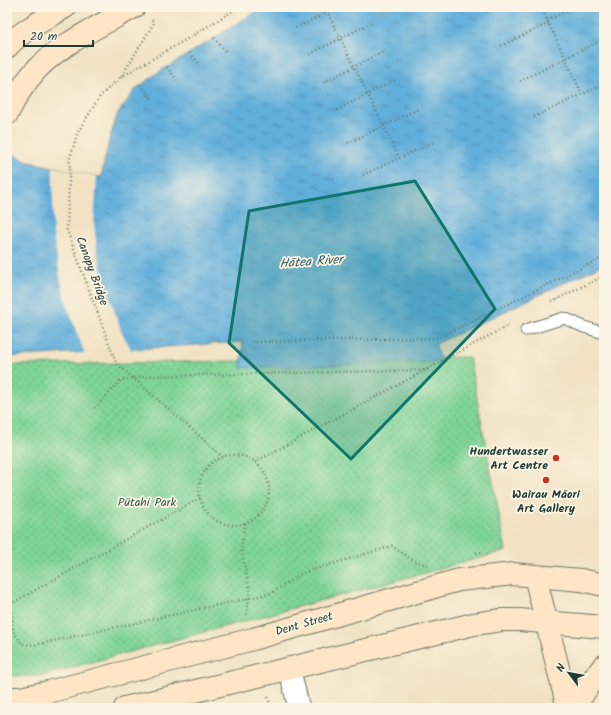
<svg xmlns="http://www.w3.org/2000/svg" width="611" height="715" viewBox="0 0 611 715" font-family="Kalam,sans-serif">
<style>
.park{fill:url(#park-dots);stroke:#4f8866}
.water{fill:url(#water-ripples);stroke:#407687}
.pier{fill:#f2e2c3}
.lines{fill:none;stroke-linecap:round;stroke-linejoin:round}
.service-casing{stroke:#697766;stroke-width:13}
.minor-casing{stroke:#697766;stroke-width:23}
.secondary-casing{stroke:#697766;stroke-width:24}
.path{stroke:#697766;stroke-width:2.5;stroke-dasharray:1 3;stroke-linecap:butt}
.service{stroke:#fff;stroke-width:11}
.minor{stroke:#fff;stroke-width:21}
.secondary{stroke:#fee5c5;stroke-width:22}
.marked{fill:#0f766e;fill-opacity:0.2;stroke:#0f766e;stroke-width:3;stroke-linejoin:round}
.poi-dot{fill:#c8321e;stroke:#fcf5e5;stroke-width:1.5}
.labels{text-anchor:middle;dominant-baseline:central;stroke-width:3.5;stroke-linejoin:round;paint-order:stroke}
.street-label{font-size:12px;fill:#1f3d34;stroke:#fcf5e5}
.poi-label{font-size:12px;font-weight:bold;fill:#1f3d34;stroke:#fcf5e5;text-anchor:end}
.park-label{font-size:12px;fill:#325b48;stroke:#fcf5e5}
.water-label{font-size:13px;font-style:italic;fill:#325f66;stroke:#fcf5e5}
</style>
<defs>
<pattern id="park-dots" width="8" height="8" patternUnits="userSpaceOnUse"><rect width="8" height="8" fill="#7fd498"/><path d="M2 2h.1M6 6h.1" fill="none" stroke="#67ad7d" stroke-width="1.8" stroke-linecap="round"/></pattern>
<pattern id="water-ripples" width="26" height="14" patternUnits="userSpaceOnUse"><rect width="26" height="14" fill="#60aeda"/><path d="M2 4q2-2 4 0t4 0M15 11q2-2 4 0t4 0" fill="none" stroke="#4f8fb2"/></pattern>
</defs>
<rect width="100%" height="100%" fill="#fcf5e5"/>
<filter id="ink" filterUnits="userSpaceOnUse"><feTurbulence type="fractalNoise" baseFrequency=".025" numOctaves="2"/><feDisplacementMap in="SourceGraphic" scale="8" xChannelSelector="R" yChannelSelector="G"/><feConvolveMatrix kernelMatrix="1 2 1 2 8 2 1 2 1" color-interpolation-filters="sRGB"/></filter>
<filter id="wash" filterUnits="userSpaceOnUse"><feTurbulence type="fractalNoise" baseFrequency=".012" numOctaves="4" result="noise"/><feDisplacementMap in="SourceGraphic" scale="16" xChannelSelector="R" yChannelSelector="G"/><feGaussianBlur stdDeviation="0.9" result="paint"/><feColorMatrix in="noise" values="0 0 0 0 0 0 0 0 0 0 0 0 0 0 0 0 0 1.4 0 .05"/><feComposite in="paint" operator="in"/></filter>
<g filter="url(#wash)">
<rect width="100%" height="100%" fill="#f2e2c3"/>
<!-- park -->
<path class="park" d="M469,357L506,551L40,676H7V365Z"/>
<!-- water -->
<path class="water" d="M264,7H604V264L436,344L440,362L241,368L243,342L7,357V152L29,162L101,177L110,137L118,113L136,89L156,74Z"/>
<!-- pier -->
<path class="pier" d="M53,167L97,176L94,223L97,252L104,279L121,331L132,351L85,354L68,308L60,277L53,233Z"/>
</g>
<g filter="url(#ink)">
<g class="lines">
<defs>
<path id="service" d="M526,330L564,318L584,327L604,333"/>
<path id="minor" d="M289,668L299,708"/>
<g id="secondary">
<path d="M7,47C22,30 46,19 65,7"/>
<path d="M7,114C15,98 24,83 36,70C61,43 102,25 134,7"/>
<path d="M535,576L568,708"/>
<path d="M7,698H20L48,692L253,639L459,580L513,574L581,580L604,585"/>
<path d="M125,708L474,624L502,620H519L604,627"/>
<path d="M574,708L590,683L604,666"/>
</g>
</defs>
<!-- service casing -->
<use href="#service" class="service-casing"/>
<!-- minor casing -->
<use href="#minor" class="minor-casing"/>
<!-- secondary casing -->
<use href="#secondary" class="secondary-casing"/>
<!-- path -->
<g class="path">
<path d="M325,7L399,158"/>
<path d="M541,7L582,94"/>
<path d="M486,12L496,7"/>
<path d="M152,20L154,23L121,77L100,96L78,132L70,158L67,230L116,363L223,457"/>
<path d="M547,20L574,7"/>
<path d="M296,28L338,7"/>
<path d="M214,38L226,52"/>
<path d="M501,46L549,23"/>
<path d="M190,53L200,65"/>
<path d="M310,54L371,23"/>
<path d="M167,67L177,80"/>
<path d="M121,77L192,36L239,7"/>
<path d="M520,81L604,39"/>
<path d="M324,82L385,51"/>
<path d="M141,85L152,99"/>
<path d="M337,110L397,79"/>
<path d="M534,117L604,84"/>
<path d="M348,143L418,109"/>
<path d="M363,175L434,142"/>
<path d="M558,300L557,299L604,276"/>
<path d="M551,302L557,299"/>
<path d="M252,342L438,338L604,257"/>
<path d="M95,408L121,380L151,376L428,370"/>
<circle cx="234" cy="490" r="35"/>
<path d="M255,462L509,325"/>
<path d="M245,523L241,550L250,590L247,613V617"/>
<path d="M476,553L483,552"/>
<path d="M11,604L13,631L22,644L35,645L272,593L302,573L392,546L414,561L428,565"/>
<path d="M7,606L200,498"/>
<path d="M268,697L271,708"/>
</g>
<!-- service -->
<use href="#service" class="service"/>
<!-- minor -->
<use href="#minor" class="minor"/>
<!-- secondary -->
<use href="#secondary" class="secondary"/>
</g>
</g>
<!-- marked area -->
<path class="marked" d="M415,181L495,309L351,459L229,343L249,211Z"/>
<!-- markers -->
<g class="poi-dot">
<circle cx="556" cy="458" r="4"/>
<circle cx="546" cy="480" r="4"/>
</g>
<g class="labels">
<!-- street labels -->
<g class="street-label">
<text transform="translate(92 271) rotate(70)">Canopy Bridge</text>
<text transform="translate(304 624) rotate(-16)">Dent Street</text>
</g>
<!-- poi labels -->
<g class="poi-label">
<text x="548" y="451">Hundertwasser<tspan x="548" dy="14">Art Centre</tspan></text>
<text x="546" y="494" text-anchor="middle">Wairau Māori<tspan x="546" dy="14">Art Gallery</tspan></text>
</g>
<!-- park labels -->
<g class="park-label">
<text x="147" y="502">Pūtahi Park</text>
</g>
<!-- water labels -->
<g class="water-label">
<text transform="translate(311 262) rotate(-4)">Hātea River</text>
</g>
</g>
<!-- margin -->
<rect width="611" height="715" fill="none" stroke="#fcf5e5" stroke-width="24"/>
<!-- north arrow -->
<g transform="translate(569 673) rotate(302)" stroke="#fcf5e5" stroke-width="3" paint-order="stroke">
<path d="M0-3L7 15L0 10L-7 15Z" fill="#1f3d34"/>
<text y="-6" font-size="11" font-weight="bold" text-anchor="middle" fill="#1f3d34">N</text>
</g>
<!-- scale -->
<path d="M24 40v6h69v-6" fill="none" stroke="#1f3d34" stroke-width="2"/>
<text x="30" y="40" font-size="12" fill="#1f3d34" stroke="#fcf5e5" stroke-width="3" paint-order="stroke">20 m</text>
</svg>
